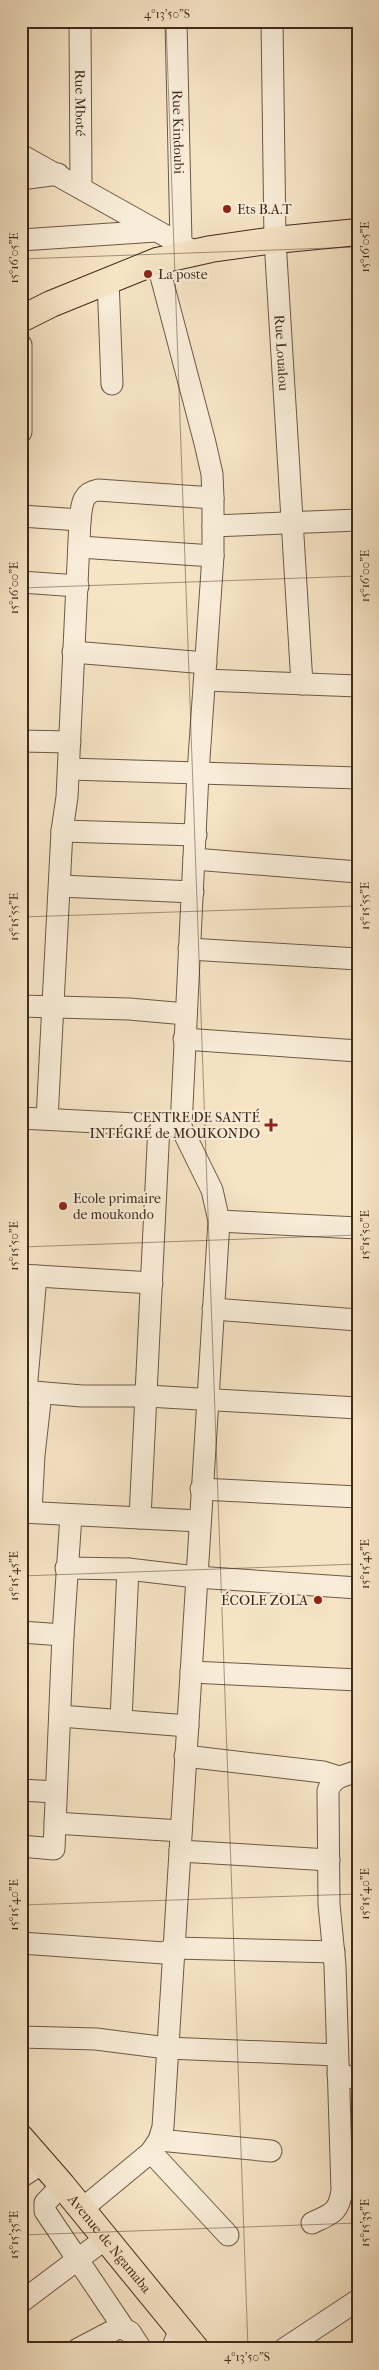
<svg xmlns="http://www.w3.org/2000/svg" width="379" height="2370" viewBox="0 0 379 2370" font-family="'IM FELL French Canon',serif">
<style>
.lines{fill:none;stroke-linecap:round;stroke-linejoin:round}
.minor-casing{stroke:#6e5846;stroke-width:23}
.major-casing{stroke:#41291b;stroke-width:28}
.minor{stroke:#f9edd9;stroke-width:21}
.major{stroke:#f6e4c5;stroke-width:26}
.ticks{fill:none;stroke:#41291b;stroke-width:1;stroke-opacity:0.45}
.poi-dot{fill:#8f2418;stroke:#f9edd9;stroke-width:2}
.labels{text-anchor:middle;dominant-baseline:central;stroke-width:4;stroke-linejoin:round;paint-order:stroke}
.street-label{font-size:14px;fill:#41291b;stroke:#f9edd9}
.poi-label{font-size:14px;fill:#41291b;stroke:#f9edd9;text-anchor:start}
.neatline{fill:none;stroke:#41291b;stroke-width:2}
.ticks-label{font-size:12px;text-anchor:middle;fill:#41291b}
</style>
<rect width="100%" height="100%" fill="#f6e4c5"/>
<filter id="stains"><feTurbulence type="fractalNoise" baseFrequency=".004" numOctaves="4"/><feColorMatrix values="0 0 0 0 .2 0 0 0 0 .09 0 0 0 0 .02 0 0 0 .5 -.17"/></filter>
<radialGradient id="worn" r=".72"><stop offset=".6" stop-color="#630" stop-opacity="0"/><stop offset="1" stop-color="#630" stop-opacity=".3"/></radialGradient>
<g class="lines">
<defs>
<g id="minor">
<path id="s1" d="M80,21L81,187"/>
<path id="s2" d="M176,21L181,243"/>
<path id="s3" d="M272,21L275,240L302,684"/>
<path d="M21,155L191,250"/>
<path d="M21,179L58,174"/>
<path d="M21,240L156,231"/>
<path d="M108,279L112,384"/>
<path d="M21,345V432"/>
<path d="M21,516L80,520"/>
<path d="M213,526L358,520"/>
<path d="M80,547L213,556"/>
<path d="M21,582L78,586"/>
<path d="M73,652L206,663"/>
<path d="M205,680L358,686"/>
<path d="M21,741L70,742"/>
<path d="M69,769L358,778"/>
<path d="M62,831L196,835"/>
<path d="M194,859L358,872"/>
<path d="M60,886L193,892"/>
<path d="M189,949L358,959"/>
<path d="M21,1006L129,1009L186,1014"/>
<path d="M184,1039L358,1051"/>
<path d="M21,1118L173,1126"/>
<path d="M47,1119L62,831L67,797L80,520C82,506 81,493 98,490L213,498"/>
<path d="M219,1221L358,1228"/>
<path d="M21,1275L152,1283"/>
<path d="M213,1309L358,1320"/>
<path d="M21,1391L82,1396H147L358,1408"/>
<path d="M26,1391L36,1276"/>
<path d="M201,1489L358,1497"/>
<path d="M21,1512L200,1521"/>
<path d="M31,1512L34,1455L41,1393"/>
<path d="M140,1518L159,1125"/>
<path d="M66,1568L128,1569L196,1577L358,1588"/>
<path d="M21,1632L63,1635"/>
<path d="M191,1672L358,1680"/>
<path d="M60,1716L188,1726"/>
<path d="M121,1719L128,1569"/>
<path d="M185,1756L323,1772L339,1777"/>
<path d="M21,1790L55,1792"/>
<path d="M55,1823L181,1831"/>
<path d="M21,1846L54,1849L63,1635L71,1515"/>
<path d="M180,1851L329,1860"/>
<path d="M21,1943L164,1953L174,1948L334,1952"/>
<path d="M21,2037L96,2039L167,2048L337,2055"/>
<path d="M338,2074L358,2079"/>
<path d="M159,2140L271,2151"/>
<path d="M151,2152L228,2235"/>
<path d="M21,2177L43,2163"/>
<path d="M62,2185L45,2203V2211L123,2327"/>
<path d="M82,2209L151,2152L159,2140L163,2127L219,1221L212,1190L181,1127L198,773L213,556V498L212,474L205,443L157,261"/>
<path d="M312,2223C331,2214 339,2213 342,2190L335,1966L329,1904L328,1791C332,1776 345,1776 358,1771"/>
<path d="M21,2302L105,2239"/>
<path d="M78,2349L120,2327L130,2332L141,2349"/>
<path d="M172,2349L180,2329"/>
<path d="M284,2349L358,2300"/>
</g>
<g id="major">
<path d="M21,319L51,304L157,261L211,249L275,240L358,232"/>
<path id="s4" d="M21,2138L62,2185L196,2349"/>
</g>
</defs>
<!-- minor casing -->
<use href="#minor" class="minor-casing"/>
<!-- major casing -->
<use href="#major" class="major-casing"/>
<!-- minor -->
<use href="#minor" class="minor"/>
<!-- major -->
<use href="#major" class="major"/>
</g>
<!-- ticks -->
<path class="ticks" d="M166,21L248,2349M21,259L358,247M21,588L358,576M21,917L358,906M21,1247L358,1235M21,1576L358,1564M21,1905L358,1894M21,2235L358,2223"/>
<!-- markers -->
<g class="poi-dot">
<circle cx="227" cy="209" r="5"/>
<circle cx="148" cy="274" r="5"/>
<path d="M268.5 1117.5h5v5h5v5h-5v5h-5v-5h-5v-5h5z"/>
<circle cx="63" cy="1206" r="5"/>
<circle cx="318" cy="1600" r="5"/>
</g>
<g class="labels">
<!-- street labels -->
<g class="street-label">
<text stroke="none"><textPath href="#s1" startOffset="82">Rue Mboté</textPath></text>
<text stroke="none"><textPath href="#s2" startOffset="111">Rue Kindoubi</textPath></text>
<text stroke="none"><textPath href="#s3" startOffset="332">Rue Loualou</textPath></text>
<text stroke="none"><textPath href="#s4" startOffset="138">Avenue de Ngamaba</textPath></text>
</g>
<!-- poi labels -->
<g class="poi-label">
<text x="237" y="209">Ets B.A.T</text>
<text x="158" y="274">La poste</text>
<text x="260" y="1117" text-anchor="end">CENTRE DE SANTÉ<tspan x="260" dy="16">INTÉGRÉ de MOUKONDO</tspan></text>
<text x="73" y="1198">Ecole primaire<tspan x="73" dy="16">de moukondo</tspan></text>
<text x="308" y="1600" text-anchor="end">ÉCOLE ZOLA</text>
</g>
</g>
<!-- margin -->
<rect width="379" height="2370" fill="none" stroke="#f6e4c5" stroke-width="55"/>
<rect x="28" y="28" width="324" height="2314" class="neatline"/>
<g class="ticks-label">
<text x="167" y="18">4°13'50"S</text>
<text transform="translate(365 247) rotate(-90)" y="4">15°16'05"E</text>
<text transform="translate(14 258) rotate(-90)" y="4">15°16'05"E</text>
<text transform="translate(365 576) rotate(-90)" y="4">15°16'00"E</text>
<text transform="translate(14 588) rotate(-90)" y="4">15°16'00"E</text>
<text transform="translate(365 906) rotate(-90)" y="4">15°15'55"E</text>
<text transform="translate(14 917) rotate(-90)" y="4">15°15'55"E</text>
<text transform="translate(365 1235) rotate(-90)" y="4">15°15'50"E</text>
<text transform="translate(14 1246) rotate(-90)" y="4">15°15'50"E</text>
<text transform="translate(365 1564) rotate(-90)" y="4">15°15'45"E</text>
<text transform="translate(14 1576) rotate(-90)" y="4">15°15'45"E</text>
<text transform="translate(365 1894) rotate(-90)" y="4">15°15'40"E</text>
<text transform="translate(14 1905) rotate(-90)" y="4">15°15'40"E</text>
<text transform="translate(365 2223) rotate(-90)" y="4">15°15'35"E</text>
<text transform="translate(14 2235) rotate(-90)" y="4">15°15'35"E</text>
<text x="247" y="2361">4°13'50"S</text>
</g>
<rect width="100%" height="100%" filter="url(#stains)"/>
<rect width="100%" height="100%" fill="url(#worn)"/>
</svg>
